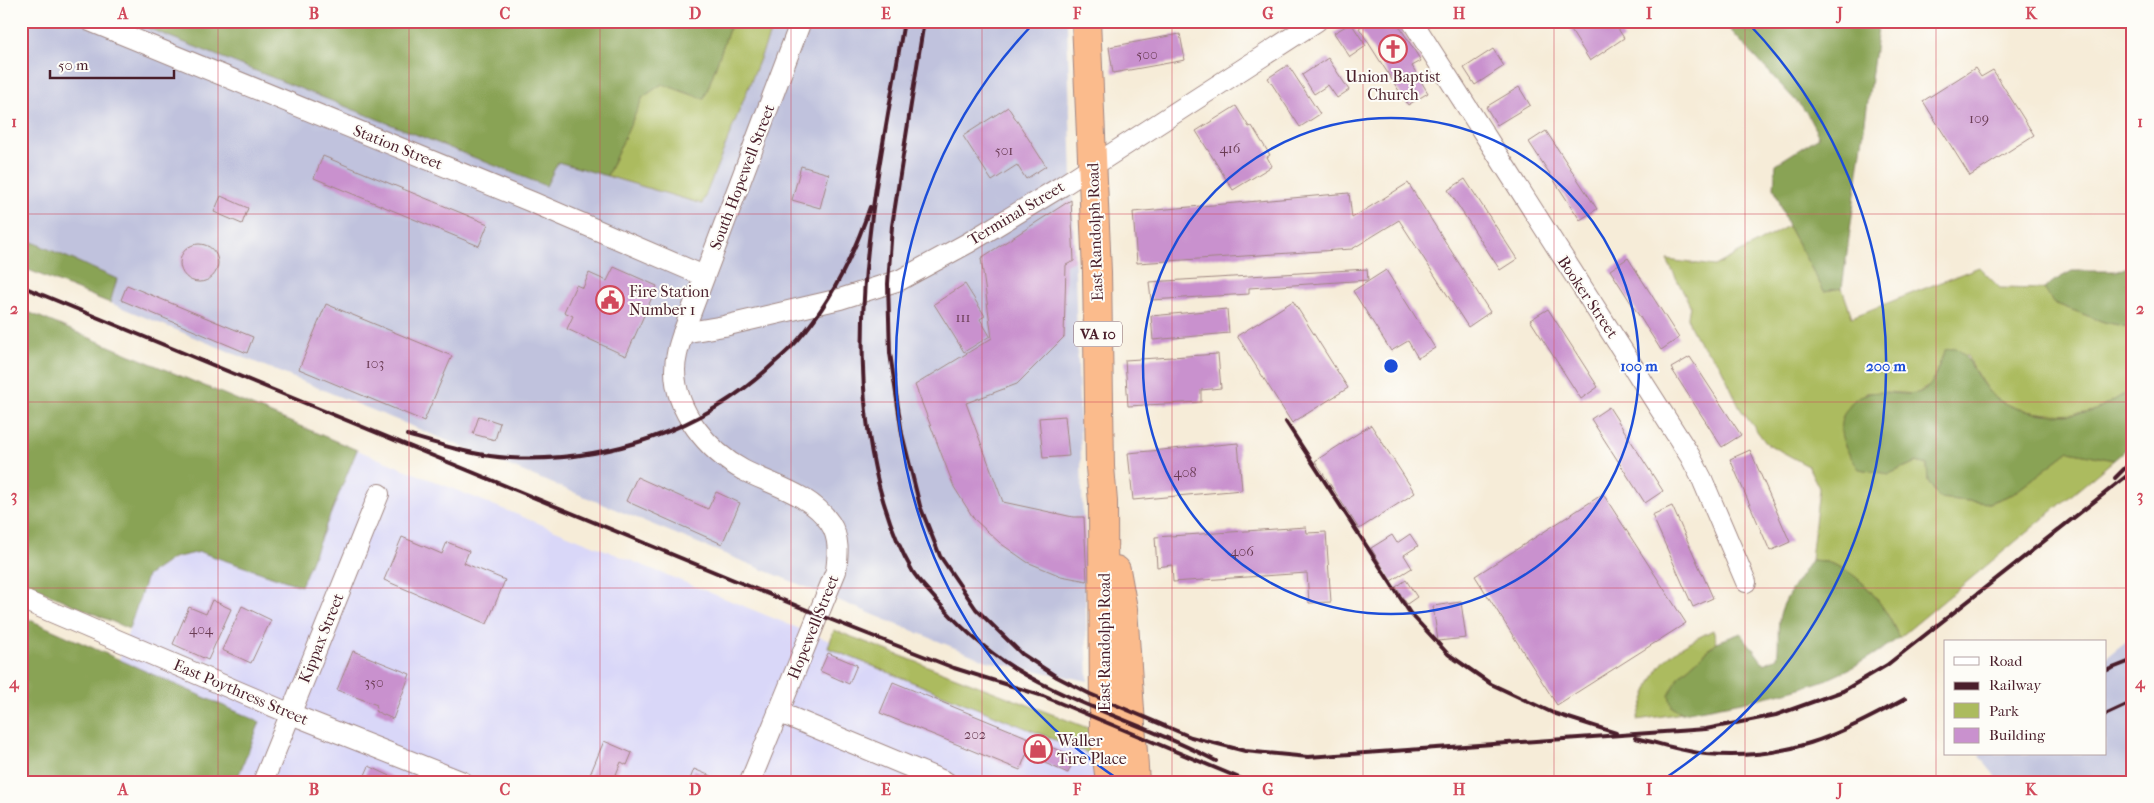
<svg xmlns="http://www.w3.org/2000/svg" width="2154" height="803" viewBox="0 0 2154 803" font-family="'IM FELL French Canon',serif">
<style>
.built{fill:#d9d7f8}
.industrial{fill:#c0c2dd}
.green{fill:#acbb5e;stroke:#7b6d44}
.forest{fill:#89a355;stroke:#6a6140}
.building{fill:#c991ce}
.lines{fill:none;stroke-linecap:round;stroke-linejoin:round}
.minor-casing{stroke:#a08682;stroke-width:22}
.highway-casing{stroke:#a08682;stroke-width:30}
.minor{stroke:#fff;stroke-width:20}
.highway{stroke:#fbbb8c;stroke-width:28}
.rail{stroke:#4a1f2b;stroke-width:4}
.grid{fill:none;stroke:#d1495b;stroke-width:1;stroke-opacity:0.55}
.ring{fill:none;stroke:#1d4ed8;stroke-width:2.5}
.labels{text-anchor:middle;dominant-baseline:central;stroke-width:4;stroke-linejoin:round;paint-order:stroke}
.number-label{font-size:14px;fill:#6a3c54}
.shield{fill:#fdfcf7;stroke:#806168;stroke-width:1}
.shield-label{font-size:15px;font-weight:bold;fill:#4a1f2b}
.poi-label{font-size:16px;fill:#4a1f2b;stroke:#fdfcf7;text-anchor:start}
.street-label{font-size:16px;fill:#4a1f2b;stroke:#fdfcf7}
.centre{fill:#1d4ed8;stroke:#fdfcf7;stroke-width:2.5}
.ring-label{font-size:15px;text-anchor:middle;font-weight:bold;fill:#1d4ed8;stroke:#fdfcf7;stroke-width:4;stroke-linejoin:round;paint-order:stroke}
.neatline{fill:none;stroke:#d1495b;stroke-width:2}
.grid-label{font-size:16px;text-anchor:middle;font-weight:bold;fill:#d1495b}
</style>
<rect width="100%" height="100%" fill="#fdfcf7"/>
<filter id="ink" filterUnits="userSpaceOnUse"><feTurbulence type="fractalNoise" baseFrequency=".02" numOctaves="2"/><feDisplacementMap in="SourceGraphic" scale="10" xChannelSelector="R" yChannelSelector="G"/><feConvolveMatrix kernelMatrix="1 2 1 2 8 2 1 2 1" color-interpolation-filters="sRGB"/></filter>
<filter id="wash" filterUnits="userSpaceOnUse"><feTurbulence type="fractalNoise" baseFrequency=".0096" numOctaves="4" result="noise"/><feDisplacementMap in="SourceGraphic" scale="20" xChannelSelector="R" yChannelSelector="G"/><feGaussianBlur stdDeviation="1.12" result="paint"/><feColorMatrix in="noise" values="0 0 0 0 0 0 0 0 0 0 0 0 0 0 0 0 0 1.4 0 .05"/><feComposite in="paint" operator="in"/></filter>
<g filter="url(#wash)">
<rect width="100%" height="100%" fill="#f6ecd8"/>
<!-- built -->
<path class="built" d="M357,450L1095,748L1096,782H236L260,722L119,660L147,576L173,559L200,552L301,586Z"/>
<!-- industrial -->
<g class="industrial">
<path d="M21,21H130L545,186L558,162L702,204L775,21H1067L1088,681L987,661L110,303L117,279L21,237Z"/>
<path d="M2133,636V782H2000L1979,756L1982,754H2105V658Z"/>
</g>
<!-- green -->
<g class="green">
<path d="M732,21H775L702,204L607,176L643,97L662,84L704,99Z"/>
<path d="M1788,226L1824,291L1842,288L1852,317L1979,267L2000,288L2044,289L2054,303L2104,322L2133,328V387C2122,396 2099,411 2086,413C2059,417 2009,414 1990,393C1981,382 1974,369 1967,356L1945,350L1931,385L1916,394L1886,392L1865,393L1889,474L1916,462L1927,465L1928,481L1939,498L1990,503L2013,494L2069,451L2114,460L1899,638C1884,602 1854,561 1811,560L1819,488L1808,466L1766,443L1741,410L1720,365L1698,341L1690,326L1688,317L1690,305L1667,260L1715,266Z"/>
<path d="M834,630L1093,730L1095,756L828,648Z"/>
<path d="M1713,630L1717,642L1680,675L1672,707L1683,713L1637,720C1646,695 1652,669 1674,652C1685,643 1700,637 1713,630Z"/>
</g>
<!-- forest -->
<g class="forest">
<path d="M130,21H732L704,99L662,84L643,97L607,176L558,162L546,186Z"/>
<path d="M1722,21H1879L1842,288L1824,291L1788,226L1774,187L1776,164L1819,137L1806,112Z"/>
<path d="M21,237L117,279L110,303L21,267Z"/>
<path d="M2133,265V328L2104,322L2054,303L2044,289L2054,281L2072,271H2117Z"/>
<path d="M21,309L357,450L301,586L200,552L173,558L147,576L129,629L21,582Z"/>
<path d="M1957,348C1972,361 1977,380 1991,394C2011,414 2059,418 2086,413C2100,410 2122,396 2133,387V443L2114,460L2069,451L2013,494L1989,503L1939,498L1928,481L1927,465L1916,462L1889,474L1859,469C1849,455 1835,434 1843,416C1863,370 1910,410 1930,385C1934,381 1942,357 1945,350Z"/>
<path d="M1811,560C1854,561 1884,602 1899,638C1875,654 1850,671 1822,681C1777,697 1730,704 1683,713L1672,707L1669,695L1680,675L1717,642L1741,633L1764,664L1777,658C1780,642 1776,626 1781,611C1785,597 1803,573 1811,560Z"/>
<path d="M21,616L260,722L236,782H21Z"/>
</g>
<g id="blocks">
<!-- building -->
<g class="building">
<path d="M1370,21H1396L1421,61L1412,66L1428,93L1408,105L1359,28Z"/>
<path d="M1565,21H1613L1624,38L1590,61Z"/>
<path d="M1351,23L1366,46L1350,57L1334,33Z"/>
<path d="M1180,34L1185,60L1113,73L1109,47Z"/>
<path d="M1493,49L1504,66L1475,85L1464,68Z"/>
<path d="M1328,58L1349,90L1337,98L1328,85L1314,94L1302,75Z"/>
<path d="M1288,65L1320,114L1300,127L1268,78Z"/>
<path d="M1975,68L1981,77L1993,70L2034,135L1970,176L1923,101Z"/>
<path d="M1519,87L1530,105L1497,125L1486,107Z"/>
<path d="M1236,106L1249,127L1252,126L1270,155L1267,157L1272,166L1233,190L1196,131Z"/>
<path d="M1008,107L1046,166L1026,179L1017,165L992,181L963,136Z"/>
<path d="M1546,131L1597,209L1580,220L1529,142Z"/>
<path d="M323,156L488,224L479,246L314,178Z"/>
<path d="M801,166L829,174L820,208L792,200Z"/>
<path d="M1465,179L1517,259L1500,270L1448,190Z"/>
<path d="M1408,183L1490,312L1468,327L1399,220L1352,249L1137,263L1133,212L1349,193L1352,218Z"/>
<path d="M221,196L248,208L242,224L214,212Z"/>
<path d="M1071,200L1074,261L1066,265L1064,337L1017,384L966,403L1003,502L1073,517H1084L1087,581L1061,576L1027,562L1000,543L974,519L954,487L915,385L992,338L981,258Z"/>
<circle cx="199" cy="263" r="19"/>
<path d="M1628,258L1679,338L1661,350L1610,270Z"/>
<path d="M614,267L657,286L626,356L567,329L573,316L564,312L576,285L583,288L589,273L607,281Z"/>
<path d="M1367,269L1368,280L1249,288V294L1151,300L1149,282Z"/>
<path d="M1386,270L1435,348L1418,358L1408,341L1391,351L1353,291Z"/>
<path d="M965,284L985,316L980,319L990,336L964,352L934,304Z"/>
<path d="M127,285L253,337L247,353L121,300Z"/>
<path d="M1293,301L1348,388L1292,423L1237,336Z"/>
<path d="M326,304L452,356L424,421L299,369Z"/>
<path d="M1227,309L1229,333L1153,340L1151,316Z"/>
<path d="M1548,309L1598,387L1581,399L1530,320Z"/>
<path d="M1218,354L1221,388L1201,390V402L1128,406L1125,360Z"/>
<path d="M1690,357L1741,435L1722,447L1671,368Z"/>
<path d="M1609,407L1663,491L1645,503L1591,419Z"/>
<path d="M479,416L500,423L495,440L473,434Z"/>
<path d="M1065,416L1069,456L1043,458L1039,418Z"/>
<path d="M1371,425L1415,493L1359,529L1315,461Z"/>
<path d="M1238,443L1242,490L1133,500L1128,453Z"/>
<path d="M1750,450L1790,542L1770,551L1730,459Z"/>
<path d="M637,477L708,509L716,492L740,503L722,544L626,501Z"/>
<path d="M1603,494L1686,623L1557,705L1475,576Z"/>
<path d="M1672,506L1713,598L1693,607L1652,515Z"/>
<path d="M1306,527L1307,533L1326,532L1331,602L1309,603L1307,573L1173,582L1172,565L1157,567L1155,537Z"/>
<path d="M1410,534L1418,546L1404,555L1412,568L1391,581L1371,548L1392,535L1397,543Z"/>
<path d="M402,537L442,554L447,542L469,551L464,563L505,580L487,624L384,580Z"/>
<path d="M1406,580L1417,597L1407,604L1396,587Z"/>
<path d="M212,600L231,609L208,660L173,644L189,607L206,614Z"/>
<path d="M1461,602L1466,638L1438,641L1433,606Z"/>
<path d="M242,606L271,620L251,663L222,650Z"/>
<path d="M353,651L410,674L393,719L375,711L377,705L337,690Z"/>
<path d="M828,653L857,665L849,684L820,671Z"/>
<path d="M893,682L1075,757L1068,773L1026,755L1020,770L880,713Z"/>
<path d="M604,741L632,753L627,765L621,762L613,782H587Z"/>
<path d="M369,766L403,782H362Z"/>
<path d="M694,769L725,782H689Z"/>
</g>
</g>
</g>
<g filter="url(#ink)">
<use href="#blocks" fill-opacity="0" stroke="#a08682" stroke-width="1"/>
<g class="lines">
<defs>
<g id="minor">
<path d="M90,21L532,202L704,276"/>
<path d="M1412,21L1690,456L1702,479L1746,582"/>
<path d="M683,333L724,326L840,299L900,280L968,243L1062,186L1317,21"/>
<path d="M21,599L291,714L463,782"/>
<path d="M778,712L946,782"/>
<path d="M263,782L379,494"/>
<path d="M750,782L836,571C838,555 840,538 830,523C811,494 772,485 743,470C708,451 675,411 675,370C675,357 679,345 683,333L801,21"/>
</g>
<g id="highway">
<path d="M1086,21L1097,272L1100,467L1103,502L1104,734L1110,782"/>
<path d="M1116,570L1123,609L1135,782"/>
</g>
</defs>
<!-- minor casing -->
<use href="#minor" class="minor-casing"/>
<!-- highway casing -->
<use href="#highway" class="highway-casing"/>
<!-- minor -->
<use href="#minor" class="minor"/>
<!-- highway -->
<use href="#highway" class="highway"/>
<!-- rail -->
<g class="rail">
<path d="M904,21C879,174 840,333 879,486C887,516 897,545 913,572C918,580 925,587 931,594C955,622 982,648 1014,668C1077,707 1151,726 1216,761"/>
<path d="M924,21L892,226L888,284L890,353L902,434L920,506L940,556L976,609L1022,654L1057,677L1090,694L1191,737L1245,751L1308,757L1706,729L1776,715L1843,691L1887,665L2133,471"/>
<path d="M21,286L819,615L954,668L1043,696L1249,782"/>
<path d="M1286,422L1410,613L1448,654L1491,684L1553,713L1616,733"/>
<path d="M407,435C441,445 475,456 510,458C607,463 704,430 774,363C782,356 791,348 798,340C831,302 854,254 870,207"/>
<path d="M2115,478L2133,460"/>
<path d="M2105,671L2133,660"/>
<path d="M2105,715L2133,702"/>
<path d="M1635,738C1658,743 1682,751 1706,754C1787,761 1836,736 1905,699"/>
</g>
</g>
</g>
<!-- grid -->
<path class="grid" d="M218,21V782M409,21V782M600,21V782M791,21V782M982,21V782M1172,21V782M1363,21V782M1554,21V782M1745,21V782M1936,21V782M21,214H2133M21,402H2133M21,588H2133"/>
<!-- distance rings -->
<g class="ring">
<circle cx="1391" cy="366" r="248"/>
<path d="M1121 781A495 495 0 0 1 1035 22M1747 22A495 495 0 0 1 1661 781"/>
</g>
<!-- icons -->
<defs>
<symbol id="church-ring" viewBox="-11 -11 22 22"><circle r="9.5" fill="#fdfcf7" stroke="#d1495b" stroke-width="1.5"/><path d="M-1.2-6h2.4v3.5h3.3v2.4h-3.3V6h-2.4V-.1h-3.3v-2.4h3.3Z" fill="#d1495b"/></symbol>
<symbol id="civic-ring" viewBox="-11 -11 22 22"><circle r="9.5" fill="#fdfcf7" stroke="#d1495b" stroke-width="1.5"/><path d="M-.6-6.5H3V-4.5H.6V-3L4-1V1h2V6H-6V1h2V-1L-.6-3ZM-1.2 2.5V6h2.4V2.5Z" fill="#d1495b"/></symbol>
<symbol id="shop-ring" viewBox="-11 -11 22 22"><circle r="9.5" fill="#fdfcf7" stroke="#d1495b" stroke-width="1.5"/><path d="M-5-2.5h2.3a2.7 3.5 0 0 1 5.4 0H5L5.5 6h-11ZM-1.5-2.5h3a1.5 2.3 0 0 0-3 0Z" fill="#d1495b"/></symbol>
</defs>
<g fill-rule="evenodd">
<use href="#church-ring" x="1377" y="33" width="32" height="32"/>
<use href="#civic-ring" x="594" y="284" width="32" height="32"/>
<use href="#shop-ring" x="1022" y="733" width="32" height="32"/>
</g>
<g class="labels">
<!-- number labels -->
<g class="number-label">
<text x="1147" y="54">500</text>
<text x="1979" y="118">109</text>
<text x="1230" y="148">416</text>
<text x="1004" y="150">501</text>
<text x="963" y="317">111</text>
<text x="375" y="363">103</text>
<text x="1185" y="472">408</text>
<text x="1242" y="551">406</text>
<text x="201" y="629">404</text>
<text x="374" y="682">350</text>
<text x="975" y="734">202</text>
</g>
<!-- shield labels -->
<rect class="shield" x="1074" y="321.5" width="48" height="25" rx="4"/>
<g class="shield-label">
<text x="1098" y="334">VA 10</text>
</g>
<!-- poi labels -->
<g class="poi-label">
<text x="1393" y="76" text-anchor="middle">Union Baptist<tspan x="1393" dy="18">Church</tspan></text>
<text x="629" y="291">Fire Station<tspan x="629" dy="18">Number 1</tspan></text>
<text x="1057" y="740">Waller<tspan x="1057" dy="18">Tire Place</tspan></text>
</g>
<!-- street labels -->
<g class="street-label">
<text transform="translate(398 147) rotate(22)">Station Street</text>
<text transform="translate(742 177) rotate(-69)">South Hopewell Street</text>
<text transform="translate(1016 213) rotate(-31)">Terminal Street</text>
<text transform="translate(1095 232) rotate(-92)">East Randolph Road</text>
<text transform="translate(1588 297) rotate(56)">Booker Street</text>
<text transform="translate(813 627) rotate(-68)">Hopewell Street</text>
<text transform="translate(321 638) rotate(-68)">Kippax Street</text>
<text transform="translate(1104 642) rotate(-90)">East Randolph Road</text>
<text transform="translate(241 692) rotate(23)">East Poythress Street</text>
</g>
</g>
<circle cx="1391" cy="366" r="8" class="centre"/>
<g class="ring-label">
<text x="1639" y="371">100 m</text>
<text x="1886" y="371">200 m</text>
</g>
<!-- margin -->
<rect width="2154" height="803" fill="none" stroke="#fdfcf7" stroke-width="55"/>
<!-- legend -->
<rect x="1944" y="640" width="162" height="115" fill="#fdfcf7" stroke="#b5a4a5"/>
<rect x="1954" y="657" width="25" height="8" fill="#ffffff" stroke="#b5a4a5"/>
<text x="1989" y="666" font-size="15" fill="#4a1f2b">Road</text>
<rect x="1954" y="682" width="25" height="8" fill="#4a1f2b" stroke="#b5a4a5"/>
<text x="1989" y="690" font-size="15" fill="#4a1f2b">Railway</text>
<rect x="1954" y="703" width="25" height="15" fill="#acbb5e" stroke="#b5a4a5"/>
<text x="1989" y="716" font-size="15" fill="#4a1f2b">Park</text>
<rect x="1954" y="728" width="25" height="15" fill="#c991ce" stroke="#b5a4a5"/>
<text x="1989" y="740" font-size="15" fill="#4a1f2b">Building</text>
<!-- scale -->
<path d="M50 70v8h124v-8" fill="none" stroke="#4a1f2b" stroke-width="2.5"/>
<text x="58" y="70" font-size="15" fill="#4a1f2b" stroke="#fdfcf7" stroke-width="4" paint-order="stroke">50 m</text>
<rect x="28" y="28" width="2098" height="748" class="neatline"/>
<g class="grid-label">
<text x="123" y="19">A</text>
<text x="314" y="19">B</text>
<text x="505" y="19">C</text>
<text x="695" y="19">D</text>
<text x="886" y="19">E</text>
<text x="1077" y="19">F</text>
<text x="1268" y="19">G</text>
<text x="1459" y="19">H</text>
<text x="1649" y="19">I</text>
<text x="1840" y="19">J</text>
<text x="2031" y="19">K</text>
<text x="14" y="127">1</text>
<text x="2140" y="127">1</text>
<text x="14" y="314">2</text>
<text x="2140" y="314">2</text>
<text x="14" y="501">3</text>
<text x="2140" y="501">3</text>
<text x="14" y="688">4</text>
<text x="2140" y="688">4</text>
<text x="123" y="795">A</text>
<text x="314" y="795">B</text>
<text x="505" y="795">C</text>
<text x="695" y="795">D</text>
<text x="886" y="795">E</text>
<text x="1077" y="795">F</text>
<text x="1268" y="795">G</text>
<text x="1459" y="795">H</text>
<text x="1649" y="795">I</text>
<text x="1840" y="795">J</text>
<text x="2031" y="795">K</text>
</g>
</svg>
